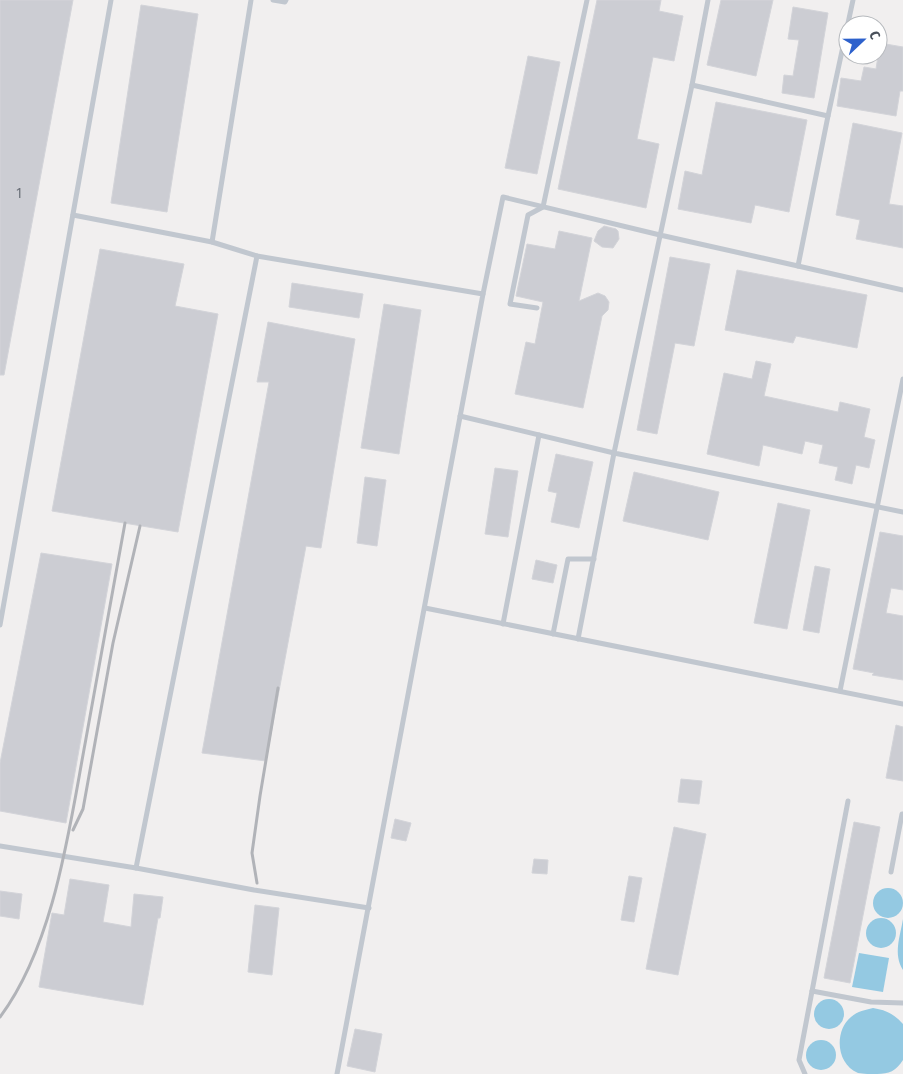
<svg xmlns="http://www.w3.org/2000/svg" width="903" height="1074" viewBox="0 0 903 1074" font-family="'Fira Sans Condensed',sans-serif">
<style>
.water{fill:#94c9e2}
.building{fill:#cccdd3;stroke:#d3d4d9}
.lines{fill:none;stroke-linecap:round;stroke-linejoin:round}
.lane{stroke:#c1c7cf;stroke-width:5}
.rail{stroke:#b1b3b8;stroke-width:3}
.labels{text-anchor:middle;dominant-baseline:central;stroke-width:4;stroke-linejoin:round;paint-order:stroke}
.number-label{font-size:14px;fill:#6a6f78}
</style>
<rect width="100%" height="100%" fill="#f1efef"/>
<!-- water -->
<g class="water">
<circle cx="888" cy="903" r="15"/>
<circle cx="881" cy="933" r="15"/>
<path d="M903,919V970C893,954 900,937 903,919Z"/>
<path d="M859,953L889,958L883,992L852,987Z"/>
<circle cx="829" cy="1014" r="15"/>
<path d="M873,1008C886,1010 894,1014 903,1024V1060C896,1071 889,1074 877,1074C871,1074 863,1074 858,1073C836,1064 834,1031 851,1017C858,1011 865,1010 873,1008Z"/>
<circle cx="821" cy="1055" r="15"/>
</g>
<!-- building -->
<g class="building">
<path d="M0,0H73L4,375H0Z"/>
<path d="M597,0H661L659,11L683,16L674,61L653,57L637,139L659,144L646,208L558,189Z"/>
<path d="M721,0H773L756,76L707,65Z"/>
<path d="M141,5L198,14L167,212L111,203Z"/>
<path d="M793,7L828,13L814,98L782,93L784,75L793,76L799,40L788,39Z"/>
<path d="M880,43L903,47V91H900L896,116L837,106L841,78L861,81L864,67L876,69Z"/>
<path d="M528,56L560,62L537,174L505,168Z"/>
<path d="M716,102L807,120L789,212L755,205L751,223L678,209L685,171L702,175Z"/>
<path d="M853,123L902,133L889,204L903,206V248L856,239L860,220L836,215Z"/>
<path d="M604,226L616,229L618,231L619,239L613,248L602,247L594,241L598,231Z"/>
<path d="M559,231L592,238L579,301L598,293L605,296L609,302L608,310L602,316L583,408L515,394L526,342L535,344L543,302L516,296L527,244L555,249Z"/>
<path d="M100,249L184,264L175,306L218,314L178,532L52,511Z"/>
<path d="M670,257L710,264L694,346L675,343L657,434L637,430Z"/>
<path d="M737,270L867,295L857,348L796,336L793,343L725,330Z"/>
<path d="M292,283L363,294L359,318L289,307Z"/>
<path d="M384,304L421,310L399,454L361,448Z"/>
<path d="M268,322L355,339L321,548L306,546L266,761L202,753L269,382H257Z"/>
<path d="M756,361L771,364L764,396L838,412L840,402L870,409L864,437L875,440L869,468L856,465L852,484L835,480L838,467L819,463L823,445L805,441L802,454L763,445L759,466L707,454L724,373L752,379Z"/>
<path d="M556,454L593,462L579,528L551,522L557,493L548,491Z"/>
<path d="M495,468L518,471L508,537L485,534Z"/>
<path d="M634,472L719,492L708,540L623,521Z"/>
<path d="M365,477L386,480L377,546L357,543Z"/>
<path d="M778,503L810,510L787,629L754,623Z"/>
<path d="M880,532L903,536V590L891,588L886,613L903,616V680L872,675L874,673L853,669Z"/>
<path d="M41,553L112,564L66,823L0,811V763Z"/>
<path d="M536,560L557,565L553,583L532,579Z"/>
<path d="M815,566L830,569L819,633L803,630Z"/>
<path d="M896,725L903,727V781L886,778Z"/>
<path d="M681,779L702,781L699,804L678,802Z"/>
<path d="M395,819L411,823L406,841L391,838Z"/>
<path d="M854,822L880,827L850,983L824,978Z"/>
<path d="M674,827L706,834L678,975L646,969Z"/>
<path d="M534,859L548,860L547,874L532,873Z"/>
<path d="M629,876L642,878L634,922L621,920Z"/>
<path d="M70,879L109,885L103,922L131,927L134,894L163,897L160,918H158L143,1005L39,987L52,913L64,915Z"/>
<path d="M0,891L22,894L19,919L0,916Z"/>
<path d="M255,905L279,908L272,975L248,972Z"/>
<path d="M355,1029L382,1034L375,1072L347,1066Z"/>
</g>
<g class="lines">
<!-- lane -->
<g class="lane">
<path d="M273,0L285,2L286,0"/>
<path d="M692,85L708,0"/>
<path d="M828,116L853,0"/>
<path d="M73,215L212,242L257,256L483,294L337,1074"/>
<path d="M212,242L251,0"/>
<path d="M798,266L903,290"/>
<path d="M483,294L503,197L660,235L798,266L828,116L692,85L614,453L903,512"/>
<path d="M537,308L510,304L528,215L543,207L587,0"/>
<path d="M460,416L614,453L578,639"/>
<path d="M425,608L903,704"/>
<path d="M503,624L539,435"/>
<path d="M0,625L111,0"/>
<path d="M553,634L568,559H594"/>
<path d="M840,691L903,379"/>
<path d="M0,846L136,868L254,890L369,908"/>
<path d="M136,868L257,256"/>
<path d="M891,872L902,814H903"/>
<path d="M812,991L871,1002L903,1003"/>
<path d="M805,1074L799,1060L848,801"/>
</g>
<!-- rail -->
<g class="rail">
<path d="M73,830L83,809L113,643L140,526"/>
<path d="M257,883L252,853L260,796L278,688"/>
<path d="M0,1017C54,945 69,830 85,744C98,670 112,597 125,523"/>
</g>
</g>
<g class="labels">
<!-- number labels -->
<g class="number-label">
<text x="19" y="193">1</text>
</g>
</g>
<!-- north arrow -->
<g transform="translate(863 40) rotate(68)"><circle r="24" fill="#ffffff" stroke="#b6b9bd"/>
<path d="M0-4L9 19L0 12L-9 19Z" fill="#2d61cc"/>
<text y="-8" font-size="14" font-weight="bold" text-anchor="middle" fill="#49505a">С</text>
</g>
</svg>
